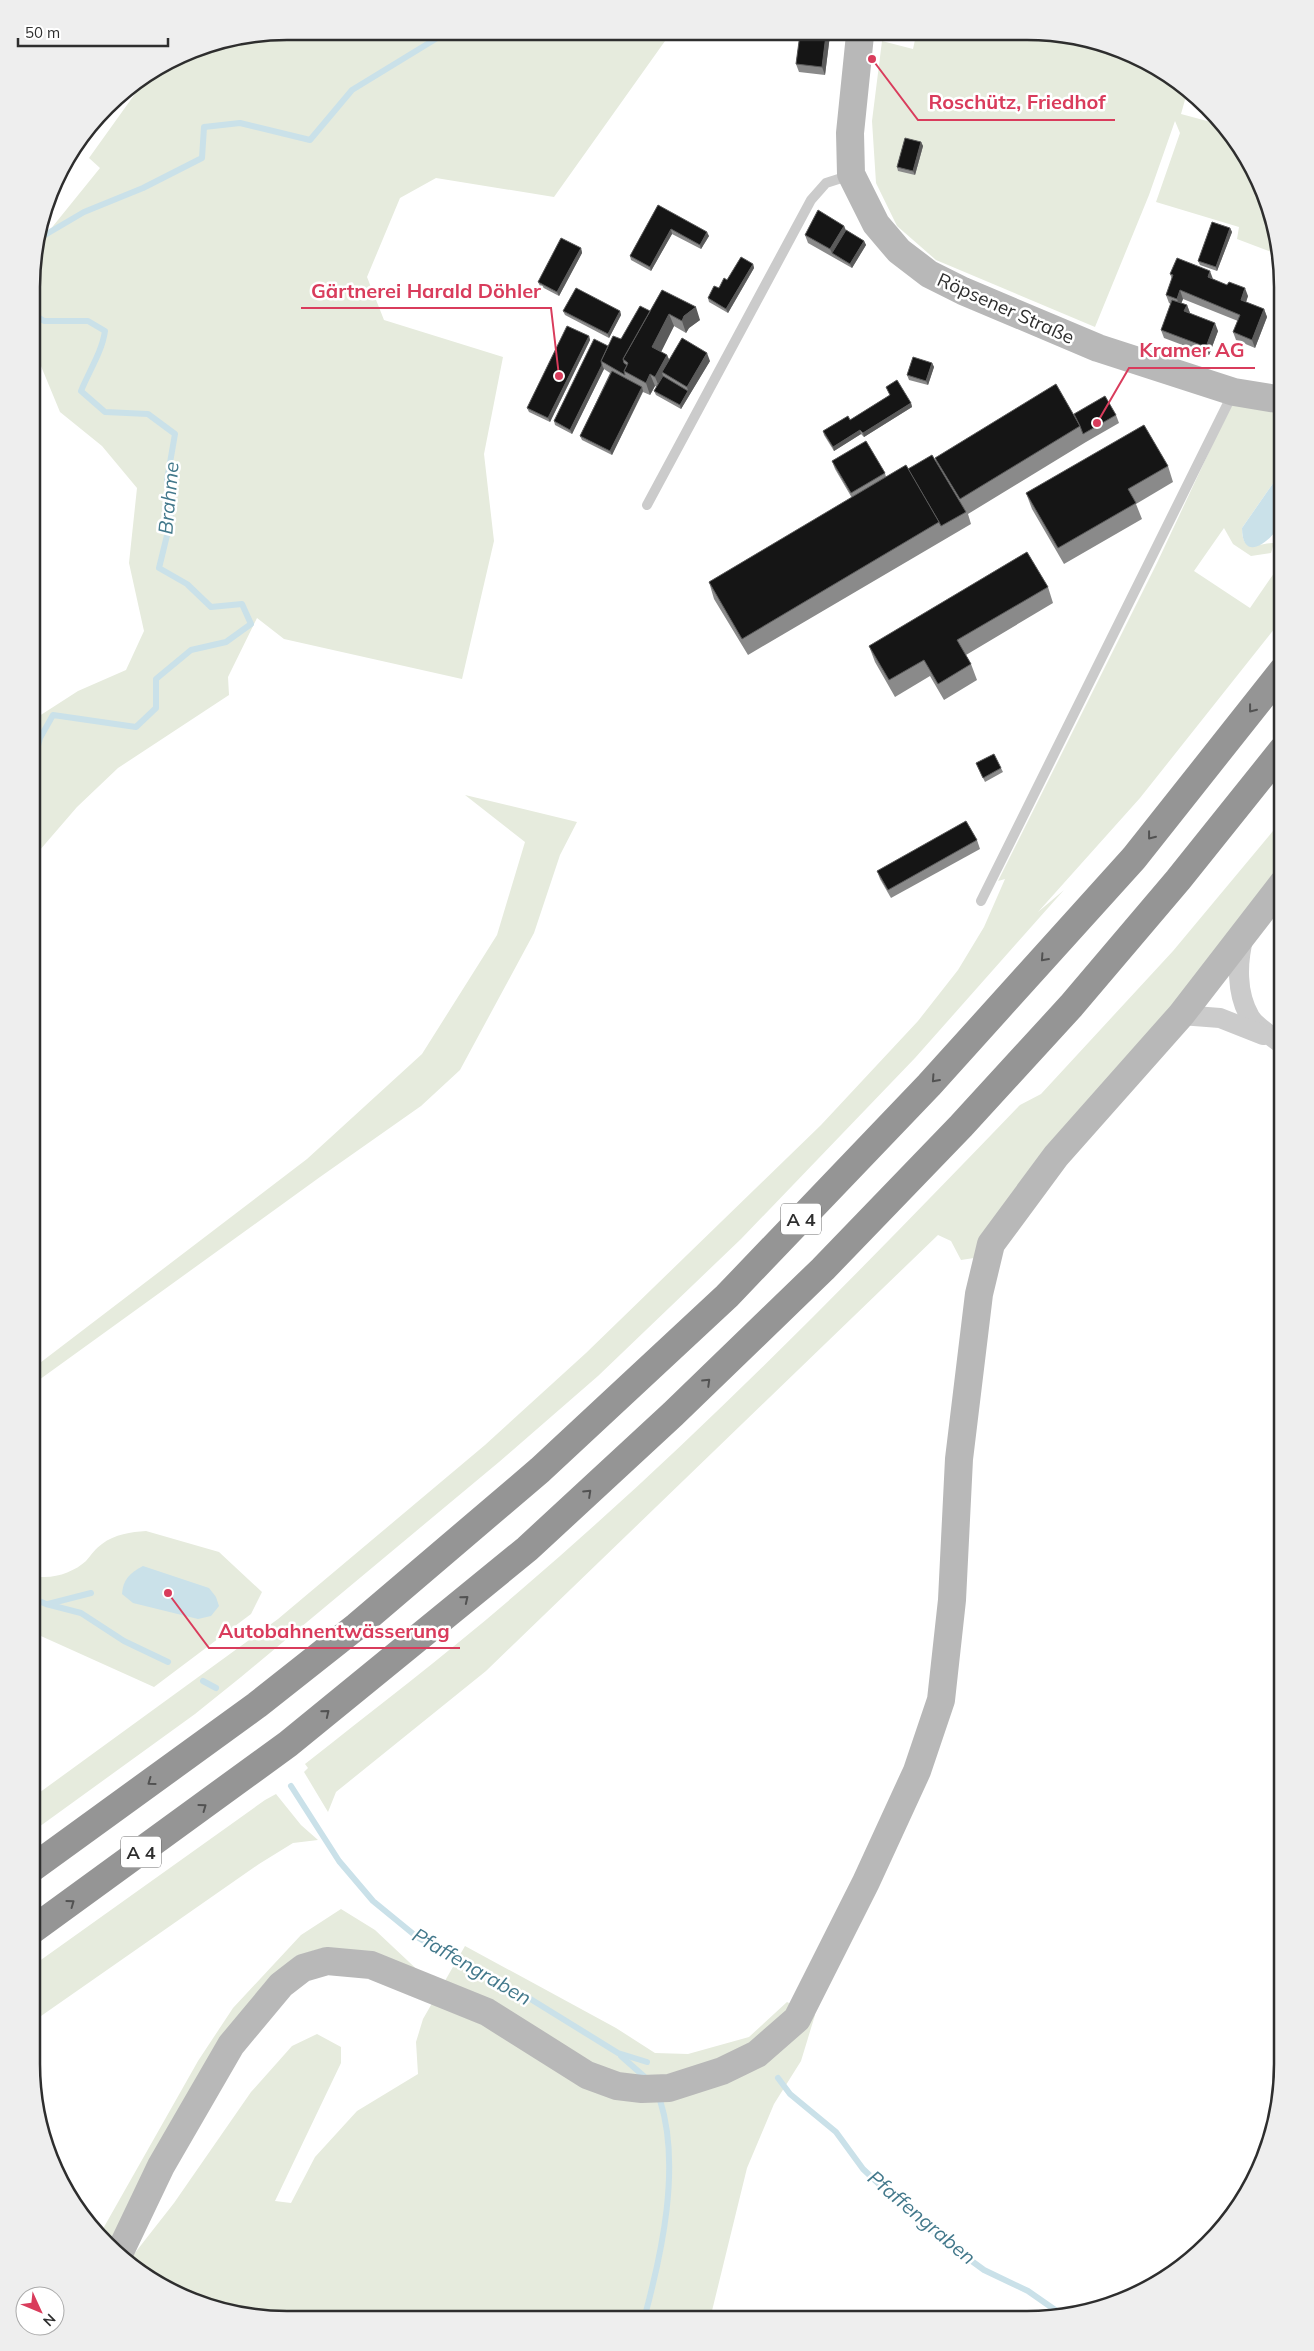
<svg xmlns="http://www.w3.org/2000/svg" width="1314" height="2351" viewBox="0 0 1314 2351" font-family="Mulish,sans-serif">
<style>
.green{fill:#e6ebdd}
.water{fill:#cae1e9}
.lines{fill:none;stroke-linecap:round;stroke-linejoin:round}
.stream{stroke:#cae1e9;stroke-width:6}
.lane{stroke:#cbcbcb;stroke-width:10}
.street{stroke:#cbcbcb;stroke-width:20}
.secondary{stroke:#b8b8b8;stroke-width:28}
.highway{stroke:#959595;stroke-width:28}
.wall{fill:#8a8a8a}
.shaded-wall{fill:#5b5b5b}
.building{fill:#151515;stroke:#5b5b5b}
.oneway{stroke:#525252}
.labels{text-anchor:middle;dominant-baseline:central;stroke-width:5;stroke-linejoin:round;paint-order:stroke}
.shield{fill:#fff;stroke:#6d6d6d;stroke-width:1}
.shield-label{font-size:18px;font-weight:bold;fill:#2e2e2e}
.street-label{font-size:19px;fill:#2e2e2e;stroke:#fff}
.water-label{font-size:20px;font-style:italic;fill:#42788b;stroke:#fff}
.rim{fill:none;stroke:#2e2e2e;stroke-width:2.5}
.leader{fill:none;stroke:#d93c5c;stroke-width:2}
.callout-dot{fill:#d93c5c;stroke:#fff;stroke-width:2}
.callout-label{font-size:20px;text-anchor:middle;font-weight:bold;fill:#d93c5c;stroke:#fff;stroke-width:5;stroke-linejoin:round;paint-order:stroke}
</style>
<rect width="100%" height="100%" fill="#fff"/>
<!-- green -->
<g class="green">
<path d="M287,31L670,34L554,197L436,178L400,198L367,277L384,320L503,357L484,454L494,541L462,679L284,639L257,618L228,677L229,695L118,768L77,807L33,858V720L78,691L126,670L144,631L129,563L137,488L102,446L60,412L36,354L33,337V269L45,236L100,168L89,158L147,77L189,51Z"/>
<path d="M916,35L1077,36L1140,57L1188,89L1181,114L1222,125L1240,145L1269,204L1277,254L1237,239L1239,227L1156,202L1180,133L1175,121L1149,195L1095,327L936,260L897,226L876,183L872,121L882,41L913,49Z"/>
<path d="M1231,405L1283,409V469L1242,528C1242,555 1258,543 1274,543L1271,553L1251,556L1233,544L1224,528L1194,571L1250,608L1283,560V618L1140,798L1038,912L1064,890L915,1058L741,1239L598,1376L499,1462L241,1677L195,1714L32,1832V1798L278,1619L485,1445L586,1353L821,1125L918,1021L958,970L984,927L1005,879L998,881L1157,563Z"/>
<path d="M465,795L577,822L560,855L534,933L460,1070L421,1106L320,1177L32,1385V1369L307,1159L422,1054L497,935L525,842Z"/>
<path d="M1283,819V871L974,1258L961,1260L951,1241L938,1235L486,1671L336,1792L328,1812L304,1772L308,1768L305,1764C378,1706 452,1650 522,1589C698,1438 859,1272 1020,1105L1041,1094L1173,951Z"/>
<path d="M146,1531L219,1552L262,1592L251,1614L154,1687L32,1632V1575C49,1581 73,1573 86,1561C91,1555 96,1548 102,1544C115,1534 131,1532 146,1531Z"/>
<path d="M276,1794L301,1825L318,1840L293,1843L259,1864L31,2023V1967L265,1800Z"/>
<path d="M341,1909L375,1930L425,1977L323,1948L296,1956L264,1984L231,2031L113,2247L101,2235L104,2227L198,2061L233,2008L301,1935Z"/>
<path d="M465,1946L616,2028L655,2053L688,2054L749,2037L787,2002L815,2015L801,2061L774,2104L747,2168L710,2319L253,2318L189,2300L131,2267L127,2263L174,2203L251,2092L292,2046L317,2034L341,2047V2063L275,2201L291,2203L315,2157L357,2111L418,2074L416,2042L423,2019Z"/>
</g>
<!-- water -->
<g class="water">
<path d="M1283,469C1283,481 1286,509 1282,520C1275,539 1242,566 1242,528Z"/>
<path d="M143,1566L209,1588L216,1597L219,1606L211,1616L198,1619L133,1603L122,1594C123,1579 130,1573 143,1566Z"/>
</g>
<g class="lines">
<!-- stream -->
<g class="stream">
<path d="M38,239L84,212L143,188L202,158L204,127L240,123L310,140L352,90L447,32"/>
<path d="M33,765L40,738L53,715L136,727L156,708V679L191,650L226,642L251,624L242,604L211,607L187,584L159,568L171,519L167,480L175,434L148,414L105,412L81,391C89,371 102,352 105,331L88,321H44L33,314"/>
<path d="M32,1598L46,1604L81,1613L124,1641L168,1662"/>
<path d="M48,1604L91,1593"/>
<path d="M203,1681L216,1688"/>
<path d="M291,1786L339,1861L373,1901L417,1937L474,1971L524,1995L618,2053L647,2062"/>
<path d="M621,2056L647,2079"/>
<path d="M778,2078L790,2094L836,2132L863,2169L897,2201L943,2240L984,2270L1028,2291L1061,2314"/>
<path d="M644,2319C662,2253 681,2166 660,2100"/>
</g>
<!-- lane -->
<g class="lane">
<path d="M647,505L811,200L826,183L851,175"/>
<path d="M981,901L1233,393"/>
</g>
<!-- street -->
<g class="street">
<path d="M1244,936C1237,962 1236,993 1250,1017C1256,1027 1271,1035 1280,1043"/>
<path d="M1181,1015L1220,1018L1263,1035"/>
</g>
<!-- secondary -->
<g class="secondary">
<path d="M860,35L850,133L851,174L876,224L899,251L929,274L963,291L1098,348L1234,392L1283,400"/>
<path d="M119,2254L161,2166L231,2045L281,1985L303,1968L327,1961L371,1965L487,2012L587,2075L617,2086L642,2089L669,2088L722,2071L757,2054L797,2019L866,1882L917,1771L941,1700L952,1600L959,1459L979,1294L991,1244L1056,1156L1181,1015L1283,883"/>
</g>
<!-- highway -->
<g class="highway">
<path d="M31,1869L257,1705L357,1626L540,1470L727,1296L929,1085L1134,858L1283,670"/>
<path d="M31,1931L288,1744L527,1549L673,1414L823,1269L961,1126L1071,1006L1178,880L1283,749"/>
</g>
</g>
<!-- wall -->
<g class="wall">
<path d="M800,34L830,35L825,75L799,72L796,64Z"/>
<path d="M893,35H910L909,38Z"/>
<path d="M921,142L923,146L915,175L898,171L897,167Z"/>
<path d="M658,205L709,236L701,249L672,234L651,271L631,260L630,256Z"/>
<path d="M844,226L846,230L864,241L866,245L852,268L808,243L805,235Z"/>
<path d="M1230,228L1232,232L1217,271L1200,265L1198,261Z"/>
<path d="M581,248L582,253L559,296L540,286L538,282Z"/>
<path d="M753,264L754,268L728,313L709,302L708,298L727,280Z"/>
<path d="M1170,274L1213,279L1248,296L1246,302L1264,309L1267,317L1255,348L1236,340L1233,332L1238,321L1183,299L1181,303L1187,305L1190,313L1218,331L1209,355L1164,338L1161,330L1171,304L1169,303L1166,295L1172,279Z"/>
<path d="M662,290L700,320L689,328L686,333L674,326L661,352L667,355L669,359L710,361L681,409L656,395L654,391L657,387L655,386L650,395L643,392L612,455L582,440L580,436L610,373L604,369L572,434L555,425L554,421L608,346L621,339L650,311Z"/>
<path d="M563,311H620L621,315L609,338L565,315Z"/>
<path d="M589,336L590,340L550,422L529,412L527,408Z"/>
<path d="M932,363L934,367L928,385L909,380L907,375Z"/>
<path d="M886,387L911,403L912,407L864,437L861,434L834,451L824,435L823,431L850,420L890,395Z"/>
<path d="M1074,414L1116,415L1119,423L1086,442L968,514L971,524L748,655L714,599L709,582L852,498L835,469L832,461L885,473L886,477L908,469L936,461Z"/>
<path d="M1168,466L1173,482L1136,504L1142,519L1064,564L1032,509L1026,493Z"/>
<path d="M1048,587L1053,603L966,655L971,664L977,680L944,700L930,676L895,697L875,662L869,646Z"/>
<path d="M976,763L1001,768L1003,772L985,782Z"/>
<path d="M977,840L980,849L891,898L880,879L877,871Z"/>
</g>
<!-- shaded-wall -->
<g class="shaded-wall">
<path d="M826,35H830L825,75L822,67Z"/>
<path d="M921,142L923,146L915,175L913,171Z"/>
<path d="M844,226L847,234L832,253L830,249Z"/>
<path d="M1230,228L1232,232L1217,271L1216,267Z"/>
<path d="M671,229L672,234L651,271L650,267Z"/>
<path d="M707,232L709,236L701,249L700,245Z"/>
<path d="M864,241L866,245L852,268L850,264Z"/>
<path d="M581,248L582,253L559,296L557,292Z"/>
<path d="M753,264L754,268L728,313L726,309Z"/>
<path d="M1210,271L1213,279L1208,277Z"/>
<path d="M1245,288L1248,296L1244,308L1241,300Z"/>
<path d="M1180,290L1183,299L1180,307L1177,299Z"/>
<path d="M1187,305L1190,313L1184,311Z"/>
<path d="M696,307L700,320L689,328L686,333L682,321L684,316Z"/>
<path d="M1264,309L1267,317L1255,348L1252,340Z"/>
<path d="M620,311L621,315L609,338L608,334Z"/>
<path d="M669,314L674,326L657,360L652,347Z"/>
<path d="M1215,323L1218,331L1209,355L1206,347Z"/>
<path d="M589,336L590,340L550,422L548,418Z"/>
<path d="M707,353L710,361L681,409L680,405L688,391L687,387Z"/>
<path d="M667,355L672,367L662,372L664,380L660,389L655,377Z"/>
<path d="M932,363L934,367L928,385L926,381Z"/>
<path d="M602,365L604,369L572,434L570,430Z"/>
<path d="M650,374L655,386L650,395L646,383Z"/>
<path d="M642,387L643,391L612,455L610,451Z"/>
<path d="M911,403L912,407L864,437L863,433Z"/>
<path d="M860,430L861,434L834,451L833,447Z"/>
</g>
<!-- building -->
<g class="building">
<path d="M800,34L826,35L822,67L796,64Z"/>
<path d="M905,138L921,142L913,171L897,167Z"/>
<path d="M658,205L707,232L700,245L671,229L650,267L630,256Z"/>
<path d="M818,210L844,226L830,249L805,235Z"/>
<path d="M1212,222L1230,228L1216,267L1198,261Z"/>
<path d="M846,230L864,241L850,264L832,253Z"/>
<path d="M561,238L581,248L557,292L538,282Z"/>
<path d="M741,257L753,264L726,309L708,298L714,286L719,288L724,278L727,280Z"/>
<path d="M1177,258L1210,271L1208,277L1227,285L1229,282L1245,288L1241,300L1264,309L1252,340L1233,332L1240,315L1180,290L1177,299L1166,295L1173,275L1170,274Z"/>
<path d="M576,288L620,311L608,334L563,311Z"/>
<path d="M662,290L696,307L684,316L682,321L669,314L652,347L667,355L655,377L650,374L646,383L624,371L628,363L623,359Z"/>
<path d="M1172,300L1187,305L1184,311L1215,323L1206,347L1161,330Z"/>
<path d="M640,306L650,311L623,359L624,363L627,365L624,371L625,375L601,361L613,336L621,339Z"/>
<path d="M567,326L589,336L548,418L527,408Z"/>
<path d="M682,338L707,353L687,387L662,372Z"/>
<path d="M594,339L608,346L601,361L602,365L570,430L554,421Z"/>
<path d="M913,357L932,363L926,381L907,375Z"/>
<path d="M612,371L642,387L610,451L580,436Z"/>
<path d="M663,376L688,391L680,405L654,391Z"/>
<path d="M897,380L911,403L863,433L860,430L833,447L823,431L848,416L850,420L890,395L886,387Z"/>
<path d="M1056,384L1080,426L960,499L935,458Z"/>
<path d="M1105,396L1116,415L1083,434L1080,426L1074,414Z"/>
<path d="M1144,425L1168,466L1128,489L1136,503L1058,548L1026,493Z"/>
<path d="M866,441L885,473L851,493L832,461Z"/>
<path d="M932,455L966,512L941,526L939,522L908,469Z"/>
<path d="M906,465L939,522L742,639L709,582Z"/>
<path d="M1027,552L1048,587L957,640L971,664L938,684L924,660L889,680L869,646Z"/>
<path d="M994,754L1001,768L983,778L976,763Z"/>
<path d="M966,821L977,840L888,890L877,871Z"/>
</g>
<!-- one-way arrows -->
<defs><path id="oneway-chevron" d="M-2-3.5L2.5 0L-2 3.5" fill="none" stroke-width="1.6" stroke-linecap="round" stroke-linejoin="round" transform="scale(1.25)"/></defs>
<g class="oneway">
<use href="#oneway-chevron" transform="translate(1252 709) rotate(128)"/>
<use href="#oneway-chevron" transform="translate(1151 836) rotate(128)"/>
<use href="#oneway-chevron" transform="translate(1044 958) rotate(132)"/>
<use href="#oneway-chevron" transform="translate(935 1079) rotate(132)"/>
<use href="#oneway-chevron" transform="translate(707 1382) rotate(-44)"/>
<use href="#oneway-chevron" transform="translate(588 1493) rotate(-43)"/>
<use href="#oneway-chevron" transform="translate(465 1599) rotate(-39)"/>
<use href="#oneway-chevron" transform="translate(326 1713) rotate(-39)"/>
<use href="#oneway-chevron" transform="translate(151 1782) rotate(144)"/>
<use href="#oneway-chevron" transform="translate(203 1807) rotate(-36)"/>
<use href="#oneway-chevron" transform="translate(71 1903) rotate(-36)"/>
</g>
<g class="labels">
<!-- shield labels -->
<g class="shield">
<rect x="781" y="1203.5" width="40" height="31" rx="4"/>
<rect x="121" y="1836.5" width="40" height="31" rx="4"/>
</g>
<g class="shield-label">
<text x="801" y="1219">A 4</text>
<text x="141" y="1852">A 4</text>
</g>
<!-- street labels -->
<g class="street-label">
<text transform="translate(1006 308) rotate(24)">Röpsener Straße</text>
</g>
<!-- water labels -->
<g class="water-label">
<text transform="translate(168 498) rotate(-85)">Brahme</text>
<text transform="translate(472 1966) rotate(30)">Pfaffengraben</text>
<text transform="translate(922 2217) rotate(40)">Pfaffengraben</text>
</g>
</g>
<!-- crop -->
<path d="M0 0H1314V2351H0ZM287 40H1027A247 247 0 0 1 1274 287V2064A247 247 0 0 1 1027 2311H287A247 247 0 0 1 40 2064V287A247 247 0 0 1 287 40Z" fill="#eee" fill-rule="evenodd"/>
<path class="rim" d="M287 40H1027A247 247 0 0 1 1274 287V2064A247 247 0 0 1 1027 2311H287A247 247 0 0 1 40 2064V287A247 247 0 0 1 287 40Z"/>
<!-- callouts -->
<path class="leader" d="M872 59L918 120H1115M559 376L551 308H301M1097 423L1129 368H1255M168 1593L209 1648H460"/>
<g class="callout-dot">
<circle cx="872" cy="59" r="5"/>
<circle cx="559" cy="376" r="5"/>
<circle cx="1097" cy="423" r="5"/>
<circle cx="168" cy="1593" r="5"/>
</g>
<g class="callout-label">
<text x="1017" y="109">Roschütz, Friedhof</text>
<text x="426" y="298">Gärtnerei Harald Döhler</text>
<text x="1192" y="357">Kramer AG</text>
<text x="334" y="1638">Autobahnentwässerung</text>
</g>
<!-- north arrow -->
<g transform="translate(40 2311) rotate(134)"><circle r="24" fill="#ffffff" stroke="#ababab"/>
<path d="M0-4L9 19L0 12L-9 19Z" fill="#d93c5c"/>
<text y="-8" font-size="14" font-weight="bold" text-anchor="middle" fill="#2e2e2e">N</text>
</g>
<!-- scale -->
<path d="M18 38v8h150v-8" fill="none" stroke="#2e2e2e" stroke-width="2.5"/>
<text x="25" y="38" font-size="15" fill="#2e2e2e" stroke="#ffffff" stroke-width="4" paint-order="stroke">50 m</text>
</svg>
